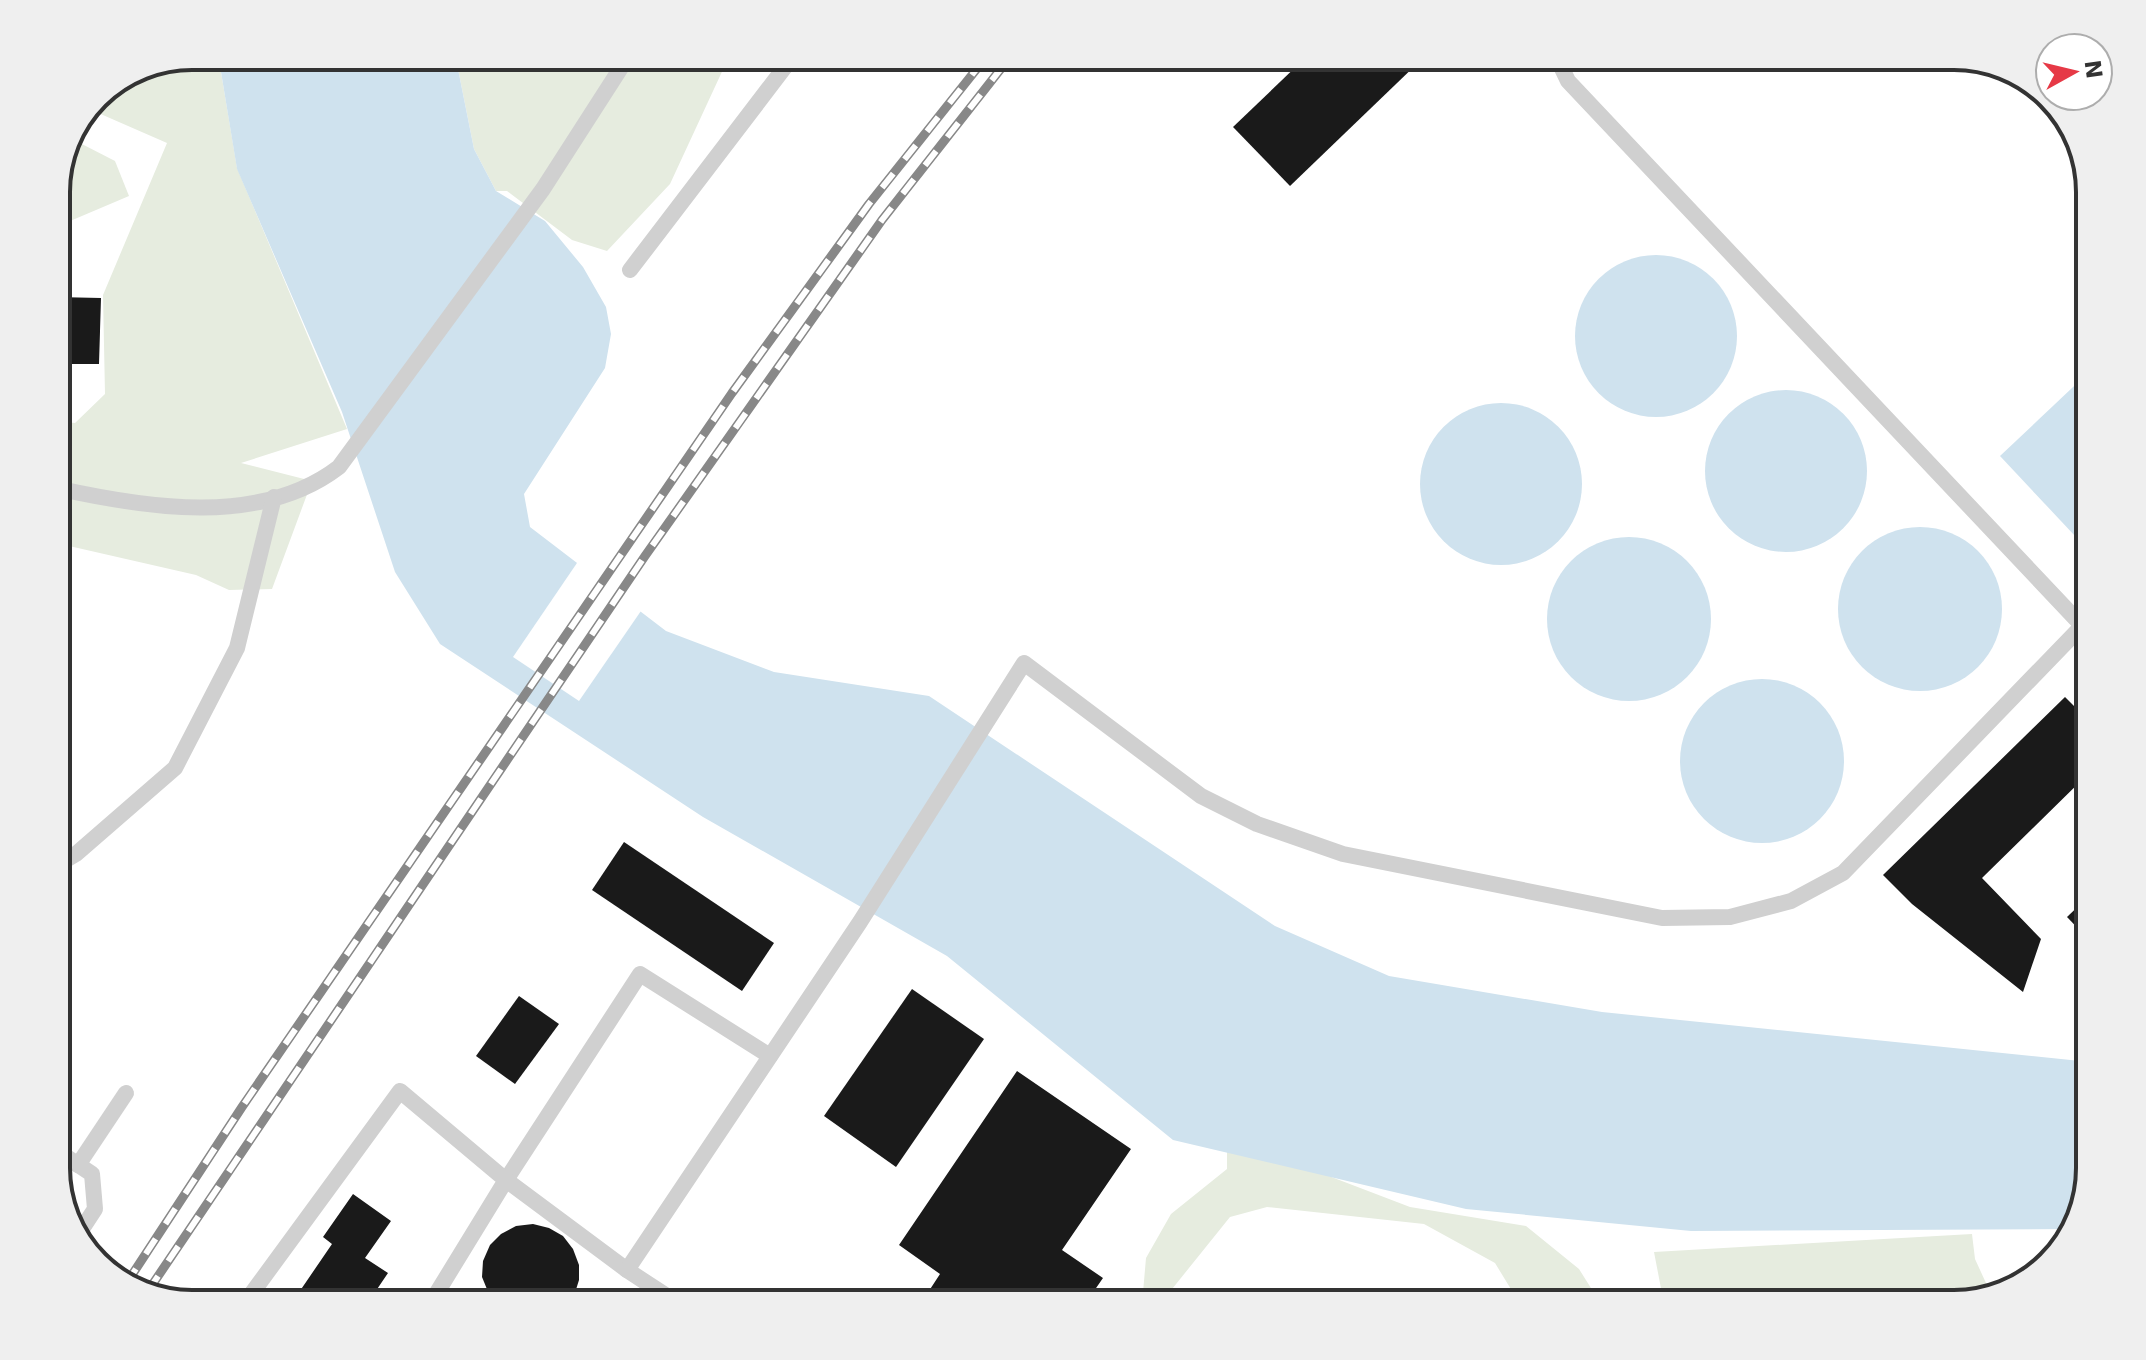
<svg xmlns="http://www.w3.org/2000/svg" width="2146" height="1360" viewBox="0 0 2146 1360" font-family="'DejaVu Sans',sans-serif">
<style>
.green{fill:#e6ecdf}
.water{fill:#cfe2ee}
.pier{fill:#fff}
.building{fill:#1a1a1a}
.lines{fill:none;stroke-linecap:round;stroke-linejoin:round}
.lane{stroke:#d0d0d0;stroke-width:16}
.rail-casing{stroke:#888;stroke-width:9}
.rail{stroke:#fff;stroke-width:6;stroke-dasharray:18;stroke-linecap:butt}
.rim{fill:none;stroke:#333;stroke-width:4}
</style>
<rect width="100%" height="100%" fill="#fff"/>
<!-- green -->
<g class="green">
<path d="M619,63H726L670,184L607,251L572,240L507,191H496L474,149L457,64H607L604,71Z"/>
<path d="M140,66H220L237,168L347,429L241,463L312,481L272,589L229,590L196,575L56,543V421L75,423L105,394L103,295L167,143L96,112L88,114L96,96Z"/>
<path d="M76,141L115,161L129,196L56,227V184Z"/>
<path d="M1227,1145L1300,1165L1410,1207L1526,1226L1579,1269L1601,1304H1520L1495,1263L1424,1224L1267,1207L1230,1217L1160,1304H1142L1146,1258L1171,1214L1227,1169Z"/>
<path d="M1972,1234L1975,1259L1991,1294L1954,1304H1664L1654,1252Z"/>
</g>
<!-- water -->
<g class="water">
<path d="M457,64L474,149L496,191L545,221L583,267L606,307L611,334L605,368L524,494L530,527L666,631L774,672L929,696L1275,926L1389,976L1602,1012L2090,1062V1168L2072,1229L1691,1231L1466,1209L1173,1140L947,956L703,817L440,644L395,572L342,412L237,169L220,66Z"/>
<circle cx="1656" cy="336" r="81"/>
<path d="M2090,371V552L2000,456Z"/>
<circle cx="1786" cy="471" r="81"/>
<circle cx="1501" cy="484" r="81"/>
<circle cx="1920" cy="609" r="82"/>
<circle cx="1629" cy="619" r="82"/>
<circle cx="1762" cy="761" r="82"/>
</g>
<!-- pier -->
<path class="pier" d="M579,560L643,608L579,701L513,657Z"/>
<!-- building -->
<g class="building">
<path d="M1422,59L1290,186L1233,127L1303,60Z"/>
<path d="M56,297L101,298L99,364H56Z"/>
<path d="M2065,697L2090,722V772L1982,878L2041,939L2023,992L1912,904L1883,875Z"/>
<path d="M624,842L774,943L742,991L592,890Z"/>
<path d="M2090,895V941L2067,917Z"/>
<path d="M912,989L984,1039L896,1167L824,1116Z"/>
<path d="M519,996L559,1024L515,1084L476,1056Z"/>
<path d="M1017,1071L1131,1149L1062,1250L1103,1278L1085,1304H974L963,1296L957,1304H935L925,1297L940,1274L899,1245Z"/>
<path d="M353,1194L391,1221L365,1258L388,1273L367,1304H291L332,1244L323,1237Z"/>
<path d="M533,1224L549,1228L563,1236L573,1249L579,1265V1280L574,1296L568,1304H493L482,1277L483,1261L490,1245L501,1234L516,1226Z"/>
</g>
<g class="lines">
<!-- lane -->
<g class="lane">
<path d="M1557,58L1568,81L2090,634"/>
<path d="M630,270L788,63"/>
<path d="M56,488C146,508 261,527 339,467L543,189L624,63"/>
<path d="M56,866L76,854L175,768L237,648L274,497"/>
<path d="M56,1150L92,1174L95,1209L76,1238"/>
<path d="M78,1165L126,1093"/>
<path d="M627,1270L506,1180L640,974L770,1056"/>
<path d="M244,1304L400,1091L506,1180L430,1304"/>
<path d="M679,1304L627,1270L860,922L1024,663L1201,796L1257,824L1343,854L1662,918L1730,917L1791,901L1843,873L2082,626"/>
</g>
<defs>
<g id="rail">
<path d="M126,1284L242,1107L732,393L869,204L983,61"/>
<path d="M148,1291L645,556L882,220L1007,61"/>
</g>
</defs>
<!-- rail casing -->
<use href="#rail" class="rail-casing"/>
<!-- rail -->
<use href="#rail" class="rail"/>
</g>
<!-- crop -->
<path d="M0 0H2146V1360H0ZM192 70H1954A122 122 0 0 1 2076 192V1168A122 122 0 0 1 1954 1290H192A122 122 0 0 1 70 1168V192A122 122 0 0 1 192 70Z" fill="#efefef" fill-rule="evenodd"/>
<path class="rim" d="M192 70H1954A122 122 0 0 1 2076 192V1168A122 122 0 0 1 1954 1290H192A122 122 0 0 1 70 1168V192A122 122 0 0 1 192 70Z"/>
<!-- north arrow -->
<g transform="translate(2074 72) rotate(82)"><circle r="38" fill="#ffffff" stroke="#adadad" stroke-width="2"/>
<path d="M0-6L14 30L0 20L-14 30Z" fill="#e63946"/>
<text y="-12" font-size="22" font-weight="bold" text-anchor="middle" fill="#333333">N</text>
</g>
</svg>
